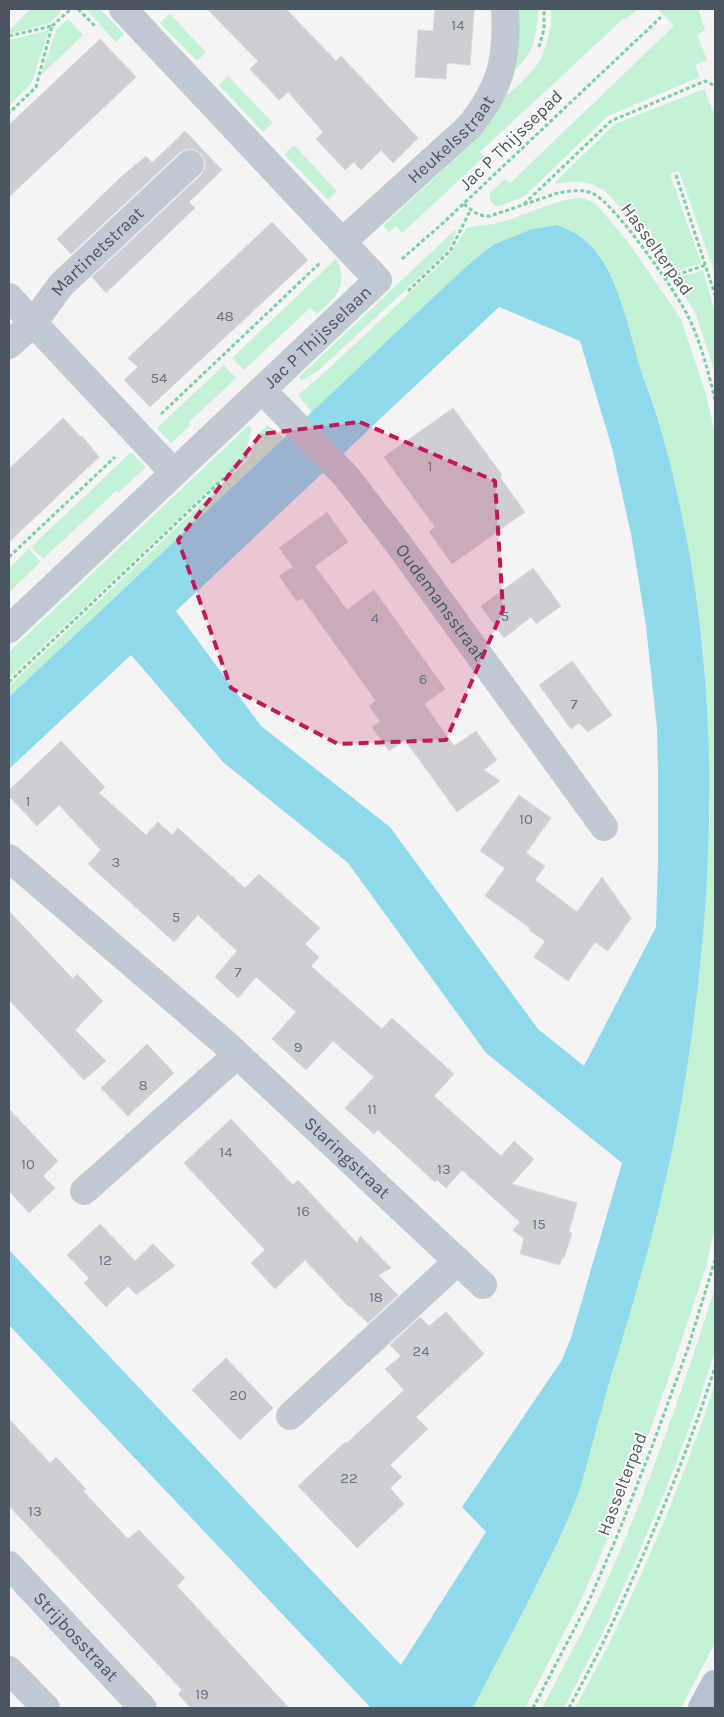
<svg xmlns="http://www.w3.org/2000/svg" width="724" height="1717" viewBox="0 0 724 1717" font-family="Karla,sans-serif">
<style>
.green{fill:#c3f1d5}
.water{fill:#90daee;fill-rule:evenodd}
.building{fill:#cdcfd5;stroke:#d7d9de}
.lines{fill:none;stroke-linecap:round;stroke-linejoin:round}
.path{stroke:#7ad0a6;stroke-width:3;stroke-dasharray:4 2.5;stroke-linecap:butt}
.minor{stroke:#c1cad2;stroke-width:28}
.major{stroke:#b3c2d1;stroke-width:28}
.marked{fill:#c2185b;fill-opacity:0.2;stroke:#c2185b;stroke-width:4;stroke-dasharray:10 6;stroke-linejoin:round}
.labels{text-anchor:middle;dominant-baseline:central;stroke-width:4;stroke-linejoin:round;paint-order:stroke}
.number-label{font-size:15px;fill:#6b747e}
.street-label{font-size:18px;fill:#4a5661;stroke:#fff}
</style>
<rect width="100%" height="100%" fill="#f5f3f3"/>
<!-- green -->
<g class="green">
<path d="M31,9H58L61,12L49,23L9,34V30Z"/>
<path d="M86,9H100L124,34L116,42Z"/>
<path d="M518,9H538C538,32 533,57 513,71Z"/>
<path d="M551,9H638L626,19L624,18L480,152L484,157L402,233L396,226L389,232L383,226L470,145L504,96L516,88L535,68L542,56L547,42L551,25Z"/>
<path d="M658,9H698L705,30L697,35L707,60L695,65L700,77L608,116L525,196L500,206H494L490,199V193L505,179L510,183L674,26Z"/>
<path d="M170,14L206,52L197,61L160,23Z"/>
<path d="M68,19L83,35L41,75L56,30Z"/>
<path d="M49,30L31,84L9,106V40Z"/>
<path d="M228,76L273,123L263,132L219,85Z"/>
<path d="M704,89L715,116V274L679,171L670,174L701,263L670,274C654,251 638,229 621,208C614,201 607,191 598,187C585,180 569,182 556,184L555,182L615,124Z"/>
<path d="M294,145L337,191L328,200L284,154Z"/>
<path d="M578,198L586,199L597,205L628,242L681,319L705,391L715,433V1226L706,1267L679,1348L646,1442L611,1531L582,1598L525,1708H473L505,1645L546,1568L578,1493L602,1407L642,1271L667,1172L683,1089L697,990L710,820L707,713L703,650L683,523L666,446L654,405L637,361L623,311L599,254L581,236L557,225L532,229L493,245L470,263L312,413L298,395L325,372L447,258L467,228C477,224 488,226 498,223C526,216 550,201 578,198Z"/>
<path d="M455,230L456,231L450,246L443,255L317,372L302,380L299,377Z"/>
<path d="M336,259C350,285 336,297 317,314L310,308L245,369H243L232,358Z"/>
<path d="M703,270L715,312V373L695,312L674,279Z"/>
<path d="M224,365L236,378L189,422L191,425L171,443L157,428Z"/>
<path d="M267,425L284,438L9,697V686L249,459L257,435Z"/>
<path d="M248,426L252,429L244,457L9,678V652Z"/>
<path d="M131,452L146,467L118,493L116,491L43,559L31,547Z"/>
<path d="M29,549L41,562L9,592V568Z"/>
<path d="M715,1288V1351L699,1401L670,1479L634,1564L607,1624L564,1708H542C560,1673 579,1639 596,1604C644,1502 681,1395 715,1288Z"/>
<path d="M715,1384V1643L681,1708H575C589,1681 604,1655 617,1627C654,1548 688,1467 715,1384Z"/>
</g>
<!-- water -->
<path class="water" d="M557,225C564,228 572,231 578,235C619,260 629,339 645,382C665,433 676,487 687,541C721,721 713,907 684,1087C668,1185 640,1282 611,1376C604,1401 597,1426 590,1452C586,1467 582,1483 577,1497C548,1570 508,1638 473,1708H371L9,1325V1250L401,1665L486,1532L462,1507L562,1360L571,1338L622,1163L486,1053L348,863L224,763L131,655L9,769V697L470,263L493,245L532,229ZM499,307L580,341L612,448L632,539L646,626L657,728L658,770V860L656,927L584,1066L538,1029L390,827L261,726L176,611Z"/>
<!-- building -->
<g class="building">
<path d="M207,9H286L336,61L341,56L418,138L393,163L381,150L361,170L354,162L345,170L316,139L323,132L288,92L279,100L250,69L258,61Z"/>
<path d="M435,9H474L470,65L447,63L446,79L415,77L418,30L433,31Z"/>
<path d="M100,39L136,77L9,197V125Z"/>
<path d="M185,131L222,170L189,202L195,208L106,293L92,277L201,175L205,168V161L202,154L194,149H186L179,153L71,254L57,239L121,177L146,156L152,163Z"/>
<path d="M272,222L308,260L150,407L124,380L138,367L128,358Z"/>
<path d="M453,408L502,475L500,477L525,512L452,564L429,532L435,527L384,457Z"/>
<path d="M63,418L81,437L82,436L99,457L9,542V469Z"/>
<path d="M327,512L348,542L315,566L347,610L374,590L445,689L424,704L454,746L476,731L497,760L484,770L500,781L457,812L405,740L389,751L372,727L380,721L369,706L376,701L302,598L297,601L279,576L293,567L279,548Z"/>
<path d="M533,568L561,606L536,624L531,617L504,638L481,606Z"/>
<path d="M572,661L612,715L588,732L579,723L571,729L539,685Z"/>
<path d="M61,741L105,787L99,793L146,835L158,822L172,835L178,828L245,888L259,874L320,928L305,944L319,957L311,966L382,1029L392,1018L454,1074L434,1096L501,1156L514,1141L534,1159L512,1184L577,1203L569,1232L572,1233L564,1258H562L560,1265L520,1254L524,1239L513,1230L520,1222L462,1170L446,1188L437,1180L435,1182L378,1130L374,1134L345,1108L374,1077L333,1041L306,1070L272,1039L296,1012L256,977L238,998L215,977L237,951L198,915L174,942L88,864L101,850L59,805L37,826L9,796V790Z"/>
<path d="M519,795L551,818L526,853L545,866L535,880L577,912L602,877L631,918L608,951L595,942L568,981L534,957L545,941L529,930L530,928L485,896L505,868L480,851Z"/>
<path d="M9,911L73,979L77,974L103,1001L75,1030L106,1061L84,1080L9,1000Z"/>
<path d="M147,1044L174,1073L128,1116L101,1088Z"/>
<path d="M9,1109L58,1161L43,1176L55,1188L29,1213L9,1191Z"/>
<path d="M231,1119L293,1185L298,1180L357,1243L360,1236L391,1268L378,1275L398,1295L368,1323L350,1306L349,1307L305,1260L275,1289L251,1263L265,1250L184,1163Z"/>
<path d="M100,1224L135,1261L153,1244L175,1266L136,1295L128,1286L106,1307L84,1283L89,1278L67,1255Z"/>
<path d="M446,1312L484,1354L416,1417L428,1429L390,1465L402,1477L390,1488L404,1504L357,1548L298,1486L345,1442L347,1443L404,1390L385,1369L401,1356L390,1345L420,1317L429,1326Z"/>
<path d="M226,1358L273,1408L240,1440L192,1390Z"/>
<path d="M9,1419L50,1463L56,1457L86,1489L83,1491L128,1539L139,1530L185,1578L177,1586L289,1708H191L178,1694L182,1690L9,1506Z"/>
</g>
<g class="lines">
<!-- path -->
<g class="path">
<path d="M78,9L95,26"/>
<path d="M52,26L71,9"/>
<path d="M9,36L52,26L36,87L9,113"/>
<path d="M539,47L544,29V9"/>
<path d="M676,175L715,295"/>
<path d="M464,204C472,211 480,217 490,216L558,193C569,191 582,189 592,193C615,203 676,292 688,316C700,340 709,374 715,400"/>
<path d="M524,204L611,121L705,81L715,86"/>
<path d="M402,259L443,223L661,17"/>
<path d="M664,279L706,265"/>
<path d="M408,291L450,251L471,209"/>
<path d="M161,414L320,263"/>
<path d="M9,557L115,457"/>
<path d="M9,682L246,457L250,446"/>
<path d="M533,1708L589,1601L618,1534L653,1444L687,1351L715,1260"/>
<path d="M569,1708C584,1680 599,1652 612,1624C651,1540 687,1455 715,1367"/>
</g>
<!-- minor -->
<g class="minor">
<path id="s1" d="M342,242L470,126C501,87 508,58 505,9"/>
<path d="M9,297L174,473"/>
<path id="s2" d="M9,345L33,323L61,285L190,164"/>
<path id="s3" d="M262,390L345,475L397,542L604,827"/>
<path id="s4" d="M9,629L378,280L123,9"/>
<path id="s5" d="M9,858L227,1045L483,1285"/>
<path d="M84,1191L237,1055"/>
<path d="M290,1416L458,1261"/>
<path id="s6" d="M9,1565L143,1708"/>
<path d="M9,1670L46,1708"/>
</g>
<!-- major -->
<path class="major" d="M702,1708L715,1684"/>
</g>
<!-- marked area -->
<path class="marked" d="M360,422L495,481L503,610L446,740L338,744L231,688L178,540L261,434Z"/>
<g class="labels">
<!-- number labels -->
<g class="number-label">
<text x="458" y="25">14</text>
<text x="225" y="316">48</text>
<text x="159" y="378">54</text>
<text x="430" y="466">1</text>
<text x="505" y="616">5</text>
<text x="375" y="618">4</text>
<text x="423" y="679">6</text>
<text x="574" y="704">7</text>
<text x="28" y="801">1</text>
<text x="526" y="819">10</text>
<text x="116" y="862">3</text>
<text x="176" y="917">5</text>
<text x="238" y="972">7</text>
<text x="298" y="1047">9</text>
<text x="143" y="1085">8</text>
<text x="372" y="1109">11</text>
<text x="226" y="1152">14</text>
<text x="28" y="1164">10</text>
<text x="444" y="1169">13</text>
<text x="303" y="1211">16</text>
<text x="539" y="1224">15</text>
<text x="105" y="1260">12</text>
<text x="376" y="1297">18</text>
<text x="421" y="1351">24</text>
<text x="238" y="1395">20</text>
<text x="349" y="1478">22</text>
<text x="35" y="1511">13</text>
<text x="202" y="1694">19</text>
</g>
<!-- street labels -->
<g class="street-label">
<text stroke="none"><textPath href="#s1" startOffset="150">Heukelsstraat</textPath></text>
<text transform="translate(511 140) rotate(-44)">Jac P Thijssepad</text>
<text transform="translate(657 249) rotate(54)">Hasselterpad</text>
<text stroke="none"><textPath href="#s2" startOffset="129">Martinetstraat</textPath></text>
<text stroke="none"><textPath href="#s4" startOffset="425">Jac P Thijsselaan</textPath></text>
<text stroke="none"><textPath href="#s3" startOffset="278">Oudemansstraat</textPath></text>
<text stroke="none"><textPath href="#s5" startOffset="452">Staringstraat</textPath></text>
<text transform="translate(622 1484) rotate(-69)">Hasselterpad</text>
<text stroke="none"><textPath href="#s6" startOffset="98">Strijbosstraat</textPath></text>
</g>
</g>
<!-- border -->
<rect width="724" height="1717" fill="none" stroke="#4a5661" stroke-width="20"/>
</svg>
